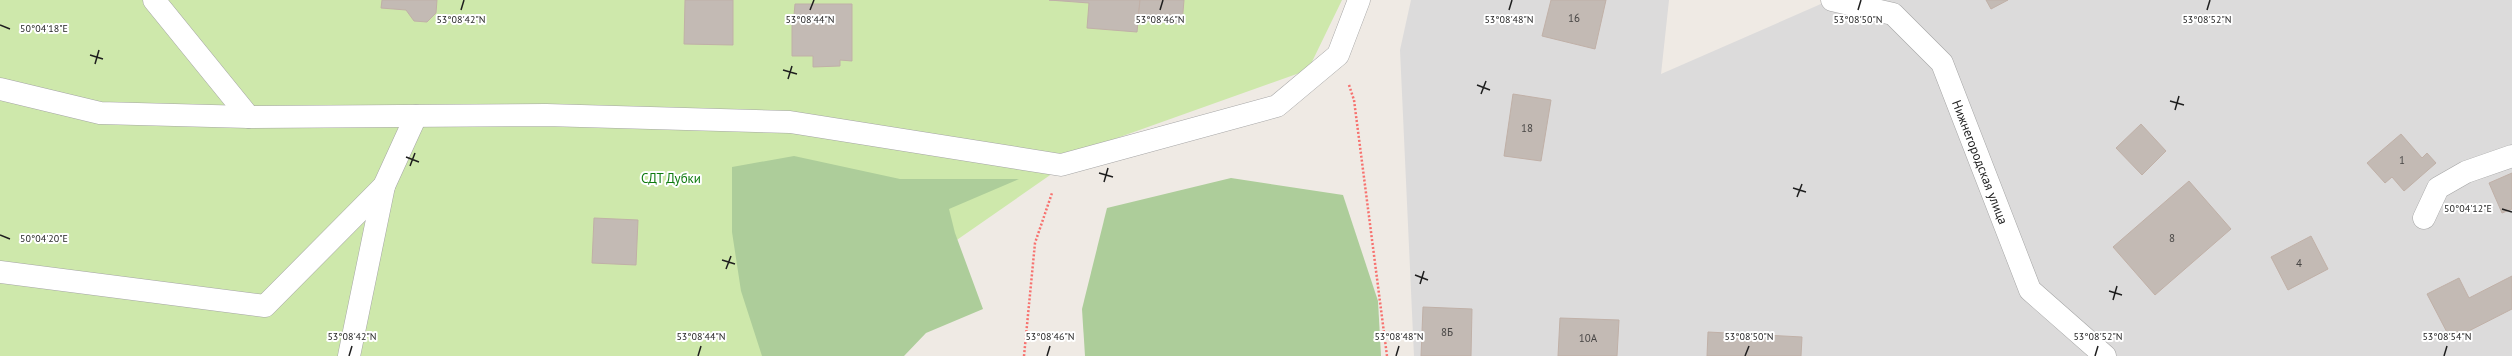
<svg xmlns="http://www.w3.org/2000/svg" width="2512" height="356" viewBox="0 0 2512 356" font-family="'PT Sans',sans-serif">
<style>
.residential{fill:#dcdbdb}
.grass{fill:#cee8ab}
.forest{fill:#adcd9a}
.building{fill:#c3bab4;stroke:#c0b0a7}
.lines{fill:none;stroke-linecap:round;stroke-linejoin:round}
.minor-casing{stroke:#a5a5a5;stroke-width:23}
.path{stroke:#f7716e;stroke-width:2.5;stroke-dasharray:2 2;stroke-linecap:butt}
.minor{stroke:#fff;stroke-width:22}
.ticks{fill:none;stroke:#1e1e1e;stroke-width:1.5}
.labels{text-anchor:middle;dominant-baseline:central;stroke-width:4;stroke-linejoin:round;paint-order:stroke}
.number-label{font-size:11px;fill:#474544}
.street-label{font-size:13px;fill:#1e1e1e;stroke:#fff}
.park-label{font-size:13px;fill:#0e7a0e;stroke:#fff}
.ticks-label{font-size:10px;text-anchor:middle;fill:#1e1e1e;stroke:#fff;stroke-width:4;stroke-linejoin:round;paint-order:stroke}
</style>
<rect width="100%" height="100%" fill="#efeae4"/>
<!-- residential -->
<path class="residential" d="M1411,0H1669L1661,74L1830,0H2512V356H1414L1400,50Z"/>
<!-- grass -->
<path class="grass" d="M0,0H1342L1308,70L1089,148L790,356H0Z"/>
<!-- forest -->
<g class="forest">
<path d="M794,156L900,179H1019L949,209L955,233L983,309L926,333L904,356H762L741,291L732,232V167Z"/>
<path d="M1231,178L1343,195L1378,301L1381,356H1085L1082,309L1107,208Z"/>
</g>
<!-- building -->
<g class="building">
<path d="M382,0H437L436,13L427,22L414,21L406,10L381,8Z"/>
<path d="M685,0H733V45L684,44Z"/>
<path d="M1049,0H1140L1137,32L1087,28L1089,3Z"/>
<path d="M1140,0H1184L1182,24L1138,20Z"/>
<path d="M1551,0H1606L1595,49L1542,36Z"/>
<path d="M1986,0H2008L1991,9Z"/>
<path d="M795,4H852V61L840,60V66L813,67V56H792V15H794Z"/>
<path d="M1513,94L1551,100L1541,161L1504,156Z"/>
<path d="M2141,124L2166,151L2142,175L2116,148Z"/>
<path d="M2401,134L2422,158L2427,153L2436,163L2404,191L2392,177L2385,183L2367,163Z"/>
<path d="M2512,173V209L2502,213L2489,183Z"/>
<path d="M2189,181L2231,229L2155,295L2113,247Z"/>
<path d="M594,218L638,220L636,265L592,263Z"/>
<path d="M2311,236L2328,269L2288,290L2271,257Z"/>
<path d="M2512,276V309L2451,340L2427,294L2459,278L2469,298Z"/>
<path d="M1423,307L1472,309L1471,356H1421Z"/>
<path d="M1560,318L1619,320L1617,356H1558Z"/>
<path d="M1708,332L1802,337L1801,356H1707Z"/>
</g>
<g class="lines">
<defs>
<g id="minor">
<path d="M154,0L249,117"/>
<path id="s1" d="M1832,0L1893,14L1942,63L2030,290L2105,356"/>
<path d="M0,89L100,113L249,117L546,115L790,122L1061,165L1277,106L1338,55L1359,0"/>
<path d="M2424,218L2438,188L2466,172L2512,156"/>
<path d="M0,272L265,306L384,186L416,116"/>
<path d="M349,356L384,186"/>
</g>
</defs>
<!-- minor casing -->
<use href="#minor" class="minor-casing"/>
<!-- path -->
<g class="path">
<path d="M1349,85L1354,100L1387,356"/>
<path d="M1024,356L1035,243L1052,193"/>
</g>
<!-- minor -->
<use href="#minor" class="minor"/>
</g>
<!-- ticks -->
<path class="ticks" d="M461,10L464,0M810,10L814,0M1160,10L1163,0M1509,10L1512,0M1858,10L1861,0M2207,10L2210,0M0,25L10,29M90,55L103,59M95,64L99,50M783,70L797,74M788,79L792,66M1477,85L1490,90M1481,94L1486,81M2170,101L2184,105M2175,110L2179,96M406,157L419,162M410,166L415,153M1099,173L1113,177M1104,182L1108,168M1793,188L1806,192M1797,197L1802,184M2502,209L2512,212M0,235L10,239M722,260L735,264M726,269L731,256M1415,275L1428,280M1420,284L1424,271M2109,291L2122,295M2113,300L2117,286M349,356L352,346M698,356L701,346M1047,356L1050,346M1396,356L1399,346M1745,356L1749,346M2095,356L2098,346M2444,356L2447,346"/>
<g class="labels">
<!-- number labels -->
<g class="number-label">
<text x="1574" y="18">16</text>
<text x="1527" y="128">18</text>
<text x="2402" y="160">1</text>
<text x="2172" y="238">8</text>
<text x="2299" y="263">4</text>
<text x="1447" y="332">8Б</text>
<text x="1588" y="338">10А</text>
</g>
<!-- street labels -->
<g class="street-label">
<text stroke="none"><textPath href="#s1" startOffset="238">Нижнегородская улица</textPath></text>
</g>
<!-- park labels -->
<g class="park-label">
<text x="671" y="178">СДТ Дубки</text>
</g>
</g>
<g class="ticks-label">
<text x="461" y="23">53°08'42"N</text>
<text x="810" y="23">53°08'44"N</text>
<text x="1160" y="23">53°08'46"N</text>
<text x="1509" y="23">53°08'48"N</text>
<text x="1858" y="23">53°08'50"N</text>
<text x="2207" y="23">53°08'52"N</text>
<text x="44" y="32">50°04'18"E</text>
<text x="2468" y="212">50°04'12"E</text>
<text x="44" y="242">50°04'20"E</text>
<text x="352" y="340">53°08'42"N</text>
<text x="701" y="340">53°08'44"N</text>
<text x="1050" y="340">53°08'46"N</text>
<text x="1399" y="340">53°08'48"N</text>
<text x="1749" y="340">53°08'50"N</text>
<text x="2098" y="340">53°08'52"N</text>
<text x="2447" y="340">53°08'54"N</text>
</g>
</svg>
